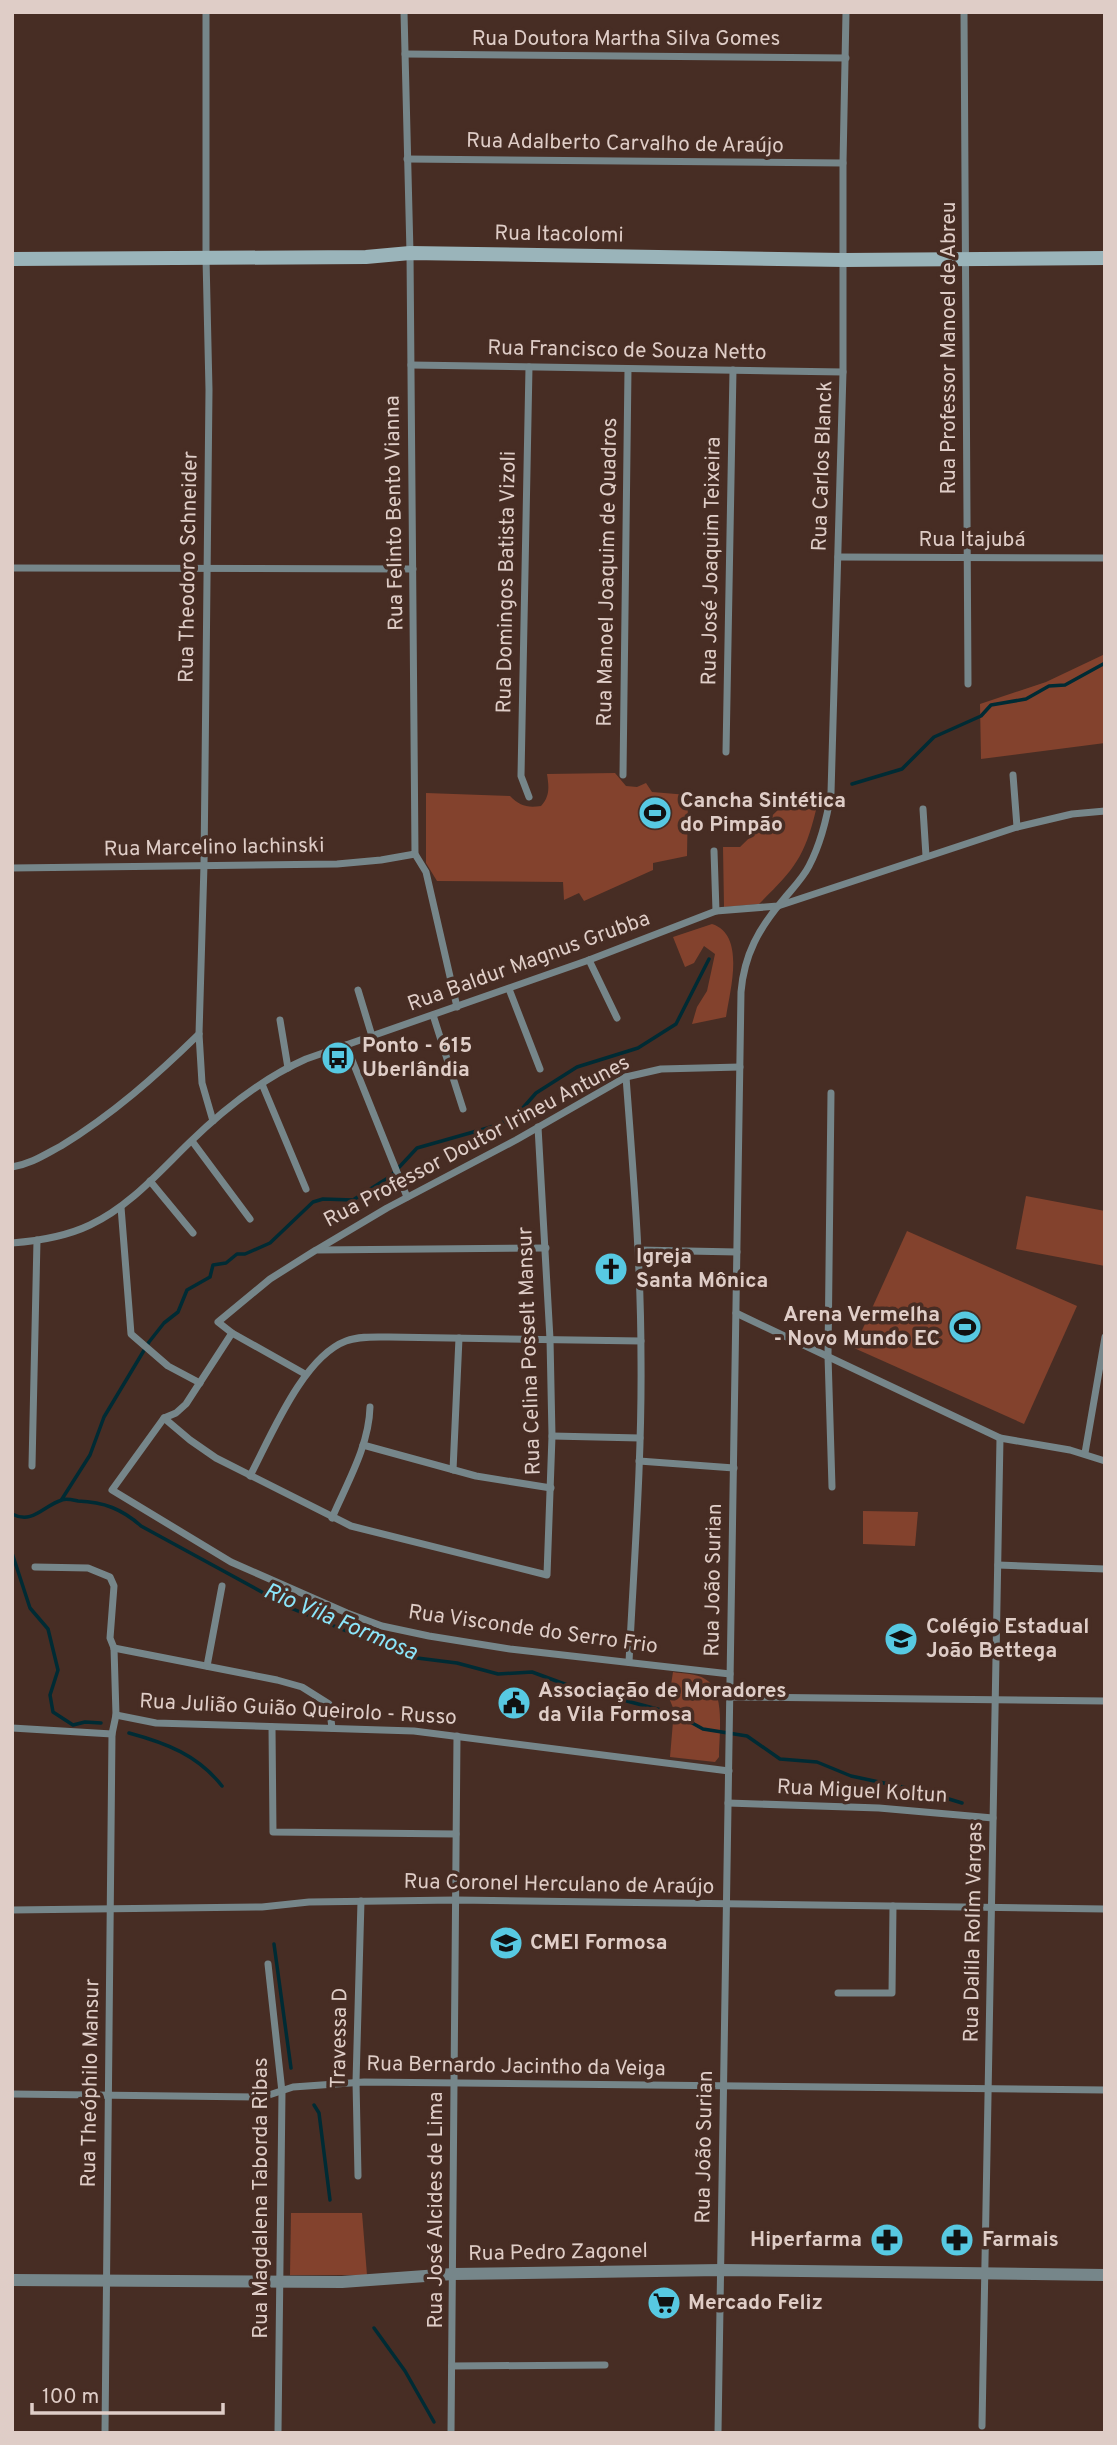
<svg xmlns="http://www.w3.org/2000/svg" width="1117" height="2445" viewBox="0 0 1117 2445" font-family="Overpass,sans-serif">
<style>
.green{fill:#83422d}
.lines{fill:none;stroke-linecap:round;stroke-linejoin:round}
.stream{stroke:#002b34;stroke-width:3.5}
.minor{stroke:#76868a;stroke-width:7}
.tertiary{stroke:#76868a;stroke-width:12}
.secondary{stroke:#9ab4ba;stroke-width:14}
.labels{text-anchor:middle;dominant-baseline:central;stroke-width:7;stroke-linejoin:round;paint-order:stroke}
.street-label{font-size:21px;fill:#dfcdc7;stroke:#472d24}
.poi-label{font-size:21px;font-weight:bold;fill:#dfcdc7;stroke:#472d24;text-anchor:start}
.water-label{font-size:23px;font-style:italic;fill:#8be5fa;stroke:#472d24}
</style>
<rect width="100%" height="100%" fill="#472d24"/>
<!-- green -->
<g class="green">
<path d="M1105,654V743L981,759L980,704L1046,682Z"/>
<path d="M615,773L626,786L637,787L646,783L652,792L688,795L687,856L653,863V870L584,901L579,893L564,900L563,882L437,881L426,863V793L510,796C520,806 527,808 541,806C550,796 549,787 547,774Z"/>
<path d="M782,806L816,810C804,859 794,869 759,904L724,907L723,847H740Z"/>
<path d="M712,924C746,935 730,990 726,1017L692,1024L697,1007L707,991L715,954L704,946L694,963L685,967L673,937Z"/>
<path d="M1026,1196L1105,1211V1266L1016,1249Z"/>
<path d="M907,1231L1077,1306L1024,1424L854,1348Z"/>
<path d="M863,1511L918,1512L915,1546L863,1544Z"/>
<path d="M673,1672C683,1674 696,1673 705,1679C726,1690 719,1736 719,1757L715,1762L670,1757L674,1710L669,1698Z"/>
<path d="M291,2213H362L367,2275H290Z"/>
</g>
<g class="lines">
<!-- stream -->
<g class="stream">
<path d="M852,784L902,769L934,737L981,716L991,705L1026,699L1049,686L1065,685L1105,663"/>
<path d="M62,1499L90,1455L104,1417L149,1342L164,1323L178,1312L187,1290L210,1277L213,1265L226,1263L237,1254H245L270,1243L313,1202L323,1199L353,1200L391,1176L417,1148L491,1127L514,1118L536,1093L577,1067L638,1048L676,1024L709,959"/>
<path d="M12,1514C33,1525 44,1505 62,1500C66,1498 73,1500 78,1501C104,1502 122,1509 141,1526L293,1609L409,1657L457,1663L498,1674L532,1672L570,1686L676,1714L703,1729L747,1736L780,1759L817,1762L851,1776L926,1792L962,1803"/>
<path d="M12,1553L30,1608L48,1629L58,1670L50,1695L53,1712L73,1725L85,1722L101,1723"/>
<path d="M129,1733C166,1743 198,1755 222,1786"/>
<path d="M274,1944L291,2068"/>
<path d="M314,2105L319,2113L330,2200"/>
<path d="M374,2328L405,2371L434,2422"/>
</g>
<!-- minor -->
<g class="minor">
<path d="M206,12V258L209,390L204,865L199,1034L202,1083L213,1121"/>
<path d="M404,12L410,253L415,854L426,872L457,1007"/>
<path d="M964,12L968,684"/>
<path d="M405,54L846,58"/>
<path d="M407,159L843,163"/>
<path d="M411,365L843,372"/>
<path d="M529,367L521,776L529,797"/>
<path d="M838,557L1105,558"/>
<path d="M12,568L413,569"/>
<path d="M726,752L733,370"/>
<path d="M623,775L628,369"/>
<path d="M1013,775L1017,827"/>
<path d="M923,809L926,856"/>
<path d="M714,851L716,911"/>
<path d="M12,868L337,864L381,860L415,854"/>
<path d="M589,960L617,1018"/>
<path d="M509,989L540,1069"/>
<path d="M358,990L372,1036"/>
<path d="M433,1015L463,1109"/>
<path d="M280,1020L288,1068"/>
<path d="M346,1045L407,1197"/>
<path d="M626,1077C633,1170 641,1264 641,1358C642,1460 634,1561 629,1662"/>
<path d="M262,1084L306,1189"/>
<path d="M831,1093L828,1356L832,1487"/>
<path d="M192,1141L250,1219"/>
<path d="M12,1167C31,1164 44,1155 61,1146C112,1115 156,1076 199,1034"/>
<path d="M150,1181L193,1233"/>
<path d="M121,1207L131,1334L168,1366L200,1383"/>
<path d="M12,1243C38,1241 67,1236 90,1225C130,1206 159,1172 189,1143C223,1110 263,1078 306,1059L589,960L716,911L778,906L1017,827L1072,814L1105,811"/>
<path d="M546,1248L316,1250L270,1279L218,1322L232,1333L186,1404L176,1413L164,1418L112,1490L231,1562L347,1613L382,1626L429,1636L510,1649L730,1674"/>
<path d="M318,1249L387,1208L516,1140L626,1077L661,1069L740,1067"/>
<path d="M638,1250L737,1252"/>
<path d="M736,1313L1000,1438L1070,1450L1105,1461"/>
<path d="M232,1333L305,1374"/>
<path d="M164,1418L190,1440L216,1458L351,1526L547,1575L552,1436L550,1339L538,1127"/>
<path d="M552,1436L640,1438"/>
<path d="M363,1445L476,1476L551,1488"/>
<path d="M1085,1453L1105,1337"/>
<path d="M639,1461L734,1468"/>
<path d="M32,1466L37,1240"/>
<path d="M453,1470L459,1338"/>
<path d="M250,1476C271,1436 303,1357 346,1341C359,1336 375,1337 389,1337L641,1341"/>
<path d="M332,1518C347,1483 369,1446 370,1407"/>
<path d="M998,1565L1105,1569"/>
<path d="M35,1567L88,1568L110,1577L114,1586L110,1638L114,1648L116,1715L112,1734L105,2433"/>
<path d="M114,1648L277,1680L302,1687L329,1704L332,1728"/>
<path d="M207,1666L222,1586"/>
<path d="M730,1697L1105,1701"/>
<path d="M116,1715L156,1723L414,1731L729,1771"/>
<path d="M272,1727L273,1832L456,1834"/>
<path d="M12,1728L112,1734"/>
<path d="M728,1803L879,1808L993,1818"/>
<path d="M12,1910L262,1907L309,1902L456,1900L1105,1909"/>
<path d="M268,1964L282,2092L278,2433"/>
<path d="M838,1993H892L893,1906"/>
<path d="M12,2094L263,2097L293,2087L364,2082L1105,2090"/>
<path d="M358,2176L356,2082L361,1901"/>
<path d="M452,2366L605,2365"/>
<path d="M982,2426L1000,1438"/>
<path d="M451,2433L457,1736"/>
<path d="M718,2433L741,992C744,955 759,928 783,900C792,889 803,878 809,866C821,843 827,818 831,793L843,372V163L846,12"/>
</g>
<!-- tertiary -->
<path class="tertiary" d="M12,2280L342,2282L453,2274L721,2270L1105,2275"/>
<!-- secondary -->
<path class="secondary" d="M12,259L366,257L410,253L844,260L1105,258"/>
</g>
<!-- icons -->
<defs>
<symbol id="stadium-disc" viewBox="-11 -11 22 22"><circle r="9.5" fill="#57c9e2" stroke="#472d24"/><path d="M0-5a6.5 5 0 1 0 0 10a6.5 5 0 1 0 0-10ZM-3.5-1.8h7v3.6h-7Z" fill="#111"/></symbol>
<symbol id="bus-disc" viewBox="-11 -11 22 22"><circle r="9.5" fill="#57c9e2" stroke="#472d24"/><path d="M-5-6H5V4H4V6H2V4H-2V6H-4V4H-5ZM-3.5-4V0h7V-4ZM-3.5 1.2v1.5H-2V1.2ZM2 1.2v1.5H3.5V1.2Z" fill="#111"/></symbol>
<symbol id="church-disc" viewBox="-11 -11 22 22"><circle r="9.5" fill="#57c9e2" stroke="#472d24"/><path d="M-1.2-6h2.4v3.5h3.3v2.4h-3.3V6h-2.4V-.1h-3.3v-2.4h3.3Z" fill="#111"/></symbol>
<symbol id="school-disc" viewBox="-11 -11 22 22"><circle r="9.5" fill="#57c9e2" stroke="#472d24"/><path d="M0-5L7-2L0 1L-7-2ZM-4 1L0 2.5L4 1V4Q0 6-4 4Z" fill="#111"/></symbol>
<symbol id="civic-disc" viewBox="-11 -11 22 22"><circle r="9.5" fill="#57c9e2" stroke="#472d24"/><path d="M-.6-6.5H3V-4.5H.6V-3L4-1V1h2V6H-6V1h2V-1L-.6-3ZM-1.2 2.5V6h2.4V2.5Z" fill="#111"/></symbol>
<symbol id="pharmacy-disc" viewBox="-11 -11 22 22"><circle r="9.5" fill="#57c9e2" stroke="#472d24"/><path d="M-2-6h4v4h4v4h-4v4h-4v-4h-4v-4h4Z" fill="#111"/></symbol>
<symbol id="supermarket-disc" viewBox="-11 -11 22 22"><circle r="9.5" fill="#57c9e2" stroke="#472d24"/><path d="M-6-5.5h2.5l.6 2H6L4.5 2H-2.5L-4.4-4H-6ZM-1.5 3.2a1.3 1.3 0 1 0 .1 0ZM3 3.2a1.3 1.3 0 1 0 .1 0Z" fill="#111"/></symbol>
</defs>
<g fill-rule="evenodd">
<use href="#stadium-disc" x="636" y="794" width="38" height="38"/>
<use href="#bus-disc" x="319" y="1039" width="38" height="38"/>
<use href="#church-disc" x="592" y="1250" width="38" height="38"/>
<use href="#stadium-disc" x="946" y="1308" width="38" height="38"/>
<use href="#school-disc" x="882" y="1620" width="38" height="38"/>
<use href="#civic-disc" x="495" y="1684" width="38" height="38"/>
<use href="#school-disc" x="487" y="1924" width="38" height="38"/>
<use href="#pharmacy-disc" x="868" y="2221" width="38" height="38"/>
<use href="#pharmacy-disc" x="938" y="2221" width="38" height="38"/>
<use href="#supermarket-disc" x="645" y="2284" width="38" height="38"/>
</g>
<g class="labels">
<!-- street labels -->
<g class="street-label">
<text x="626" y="39">Rua Doutora Martha Silva Gomes</text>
<text transform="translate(625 144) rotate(1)">Rua Adalberto Carvalho de Araújo</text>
<text transform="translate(559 235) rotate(1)">Rua Itacolomi</text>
<text transform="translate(949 348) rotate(-90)">Rua Professor Manoel de Abreu</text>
<text transform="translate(627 351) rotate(1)">Rua Francisco de Souza Netto</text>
<text transform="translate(823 466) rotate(-88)">Rua Carlos Blanck</text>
<text transform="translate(395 513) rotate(-91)">Rua Felinto Bento Vianna</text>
<text x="972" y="540">Rua Itajubá</text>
<text transform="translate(712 561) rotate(-89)">Rua José Joaquim Teixeira</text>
<text transform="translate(189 567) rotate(-89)">Rua Theodoro Schneider</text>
<text transform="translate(608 572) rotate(-89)">Rua Manoel Joaquim de Quadros</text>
<text transform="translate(507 582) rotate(-89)">Rua Domingos Batista Vizoli</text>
<text transform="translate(214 848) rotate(-1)">Rua Marcelino Iachinski</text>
<text transform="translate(529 962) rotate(-20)">Rua Baldur Magnus Grubba</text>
<text transform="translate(477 1142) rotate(-28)">Rua Professor Doutor Irineu Antunes</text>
<text transform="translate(530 1351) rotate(-92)">Rua Celina Posselt Mansur</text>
<text transform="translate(714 1580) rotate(-89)">Rua João Surian</text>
<text transform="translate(533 1630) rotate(8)">Rua Visconde do Serro Frio</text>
<text transform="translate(298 1710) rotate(3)">Rua Julião Guião Queirolo - Russo</text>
<text transform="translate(862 1792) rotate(3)">Rua Miguel Koltun</text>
<text transform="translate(559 1885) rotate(1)">Rua Coronel Herculano de Araújo</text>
<text transform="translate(974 1932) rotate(-89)">Rua Dalila Rolim Vargas</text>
<text transform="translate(340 2038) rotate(-89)">Travessa D</text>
<text transform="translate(516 2067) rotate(1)">Rua Bernardo Jacintho da Veiga</text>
<text transform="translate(91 2083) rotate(-89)">Rua Theóphilo Mansur</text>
<text transform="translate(705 2147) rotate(-89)">Rua João Surian</text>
<text transform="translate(261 2198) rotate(-90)">Rua Magdalena Taborda Ribas</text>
<text transform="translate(436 2210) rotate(-90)">Rua José Alcides de Lima</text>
<text transform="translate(558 2253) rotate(-1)">Rua Pedro Zagonel</text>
</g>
<!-- poi labels -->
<g class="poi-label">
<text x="680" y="801">Cancha Sintética<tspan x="680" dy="24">do Pimpão</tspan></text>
<text x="362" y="1046">Ponto - 615<tspan x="362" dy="24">Uberlândia</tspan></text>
<text x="636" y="1257">Igreja<tspan x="636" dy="24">Santa Mônica</tspan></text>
<text x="940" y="1315" text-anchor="end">Arena Vermelha<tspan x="940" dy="24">- Novo Mundo EC</tspan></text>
<text x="926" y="1627">Colégio Estadual<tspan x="926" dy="24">João Bettega</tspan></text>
<text x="538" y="1691">Associação de Moradores<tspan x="538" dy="24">da Vila Formosa</tspan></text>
<text x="530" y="1943">CMEI Formosa</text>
<text x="862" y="2240" text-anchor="end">Hiperfarma</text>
<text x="982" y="2240">Farmais</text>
<text x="688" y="2303">Mercado Feliz</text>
</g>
<!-- water labels -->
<g class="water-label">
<text transform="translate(340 1623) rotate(23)">Rio Vila Formosa</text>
</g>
</g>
<!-- border -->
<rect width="1117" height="2445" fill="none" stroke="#dfcdc7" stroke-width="28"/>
<!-- scale -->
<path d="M32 2403v10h191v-10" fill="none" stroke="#dfcdc7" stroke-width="3.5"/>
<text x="42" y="2403" font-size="21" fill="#dfcdc7" stroke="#472d24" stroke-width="5" paint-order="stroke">100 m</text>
</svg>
